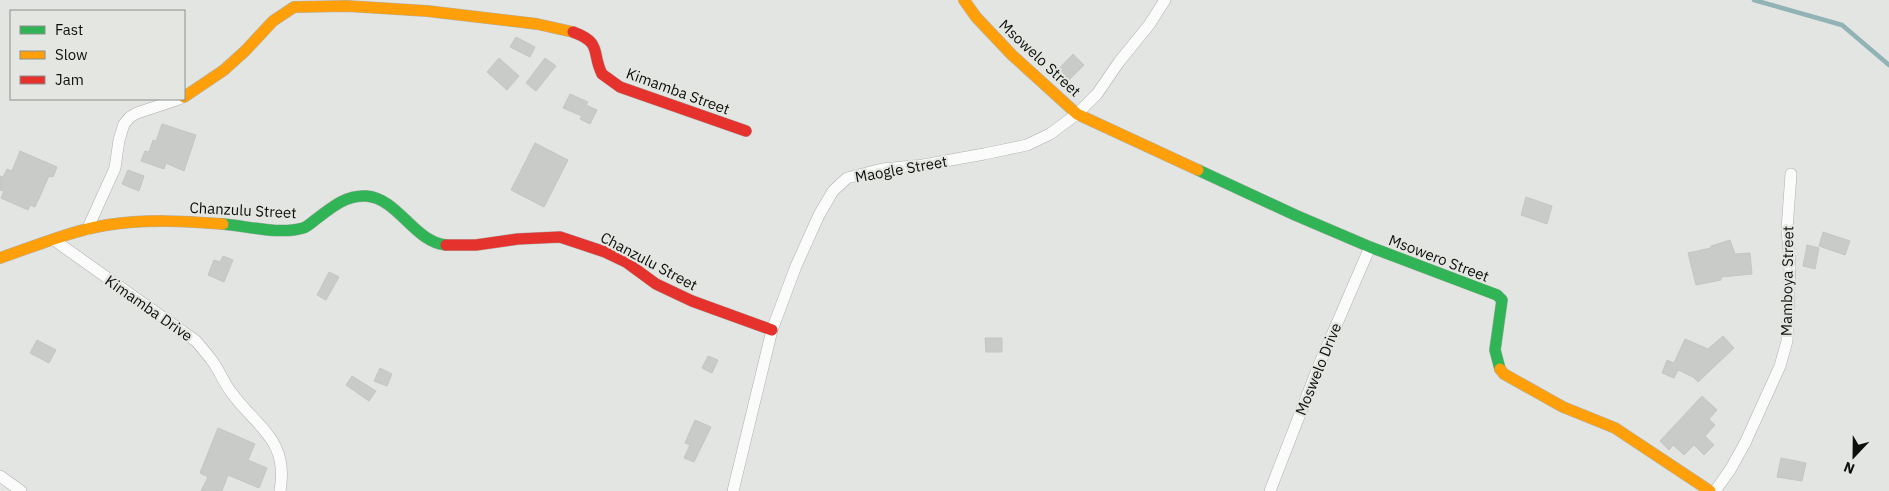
<svg xmlns="http://www.w3.org/2000/svg" width="1889" height="491" viewBox="0 0 1889 491" font-family="'IBM Plex Sans',sans-serif">
<style>
.lines{fill:none;stroke-linecap:round;stroke-linejoin:round}
.stream{stroke:#91b3b5;stroke-width:4.5}
.building{fill:#c9cbc9;stroke:#c4c6c4}
.street-casing{stroke:#aeb0ae;stroke-width:12}
.fast-casing{stroke:#aeb0ae;stroke-width:12}
.slow-casing{stroke:#aeb0ae;stroke-width:12}
.jam-casing{stroke:#aeb0ae;stroke-width:12}
.street{stroke:#fbfbfb;stroke-width:11}
.fast{stroke:#30b455;stroke-width:11}
.slow{stroke:#ff9f0a;stroke-width:11}
.jam{stroke:#e5322d;stroke-width:11}
.labels{text-anchor:middle;dominant-baseline:central;stroke-width:4.5;stroke-linejoin:round;paint-order:stroke}
.street-label{font-size:15px;fill:#0d0e0d;stroke:#e3e6e1}
</style>
<rect width="100%" height="100%" fill="#e3e5e2"/>
<g class="lines">
<!-- stream -->
<path class="stream" d="M1754,0L1842,25L1889,65"/>
</g>
<!-- building -->
<g class="building">
<path d="M516,37L535,47L530,57L510,47Z"/>
<path d="M1073,54L1084,65L1062,87L1051,77Z"/>
<path d="M499,58L519,76L507,90L487,72Z"/>
<path d="M545,58L556,66L536,91L526,83Z"/>
<path d="M570,94L588,102L586,105L597,110L590,124L580,119L582,116L563,108Z"/>
<path d="M162,124L196,135L184,171L166,163L164,169L141,161L145,151L149,152L153,140L156,141Z"/>
<path d="M535,143L568,160L544,207L511,190Z"/>
<path d="M20,151L57,167L53,177L49,176L35,207L30,205L28,210L1,198L4,191L0,190V176L3,177L7,169L12,171Z"/>
<path d="M128,170L144,176L139,191L122,184Z"/>
<path d="M1526,197L1552,206L1547,224L1521,215Z"/>
<path d="M1823,232L1850,241L1845,255L1819,246Z"/>
<path d="M1730,240L1735,254L1750,253L1752,274L1721,277V280L1696,285L1688,253L1711,248V246Z"/>
<path d="M1807,245L1819,248L1815,269L1803,266Z"/>
<path d="M223,256L233,260L224,282L208,275L214,260L220,262Z"/>
<path d="M329,272L339,277L326,300L317,295Z"/>
<path d="M1723,336L1734,348L1698,382L1693,377L1678,370L1674,378L1662,373L1667,360L1674,363L1685,339L1708,349Z"/>
<path d="M985,338H1002V352H986Z"/>
<path d="M37,340L56,350L49,363L30,353Z"/>
<path d="M708,356L718,360L712,373L702,368Z"/>
<path d="M380,368L392,374L387,386L374,381Z"/>
<path d="M352,376L376,391L369,401L346,385Z"/>
<path d="M1702,396L1717,410L1709,419L1715,425L1705,436L1714,445L1704,455L1694,445L1684,455L1673,445L1669,450L1660,441Z"/>
<path d="M695,420L711,427L694,462L684,458L690,445L685,443Z"/>
<path d="M218,428L255,444L248,460L267,468L259,488L228,475L222,491H201L208,477L200,473Z"/>
<path d="M1781,458L1806,463L1802,481L1777,477Z"/>
</g>
<g class="lines">
<defs>
<g id="street">
<path d="M87,230L115,168L119,140L124,124L130,117L137,113L179,99"/>
<path d="M54,240L196,341C202,348 208,355 213,362C220,372 224,383 231,392C257,428 289,439 280,491"/>
<path d="M0,476L21,491"/>
<path d="M733,491L772,330L796,266L819,215L833,191L847,178L882,169L923,165L984,154L1027,145L1050,134L1077,114L1097,94L1119,62L1149,25L1165,0"/>
<path d="M1270,491L1319,365L1370,247"/>
<path d="M1715,491L1730,470L1745,443L1780,366L1787,341L1790,265L1787,229L1791,174"/>
</g>
<g id="fast">
<path d="M1198,170L1295,215L1370,247L1497,295L1502,300L1495,350L1500,369"/>
<path d="M223,224C247,226 279,235 303,228C307,227 311,223 315,220C331,208 345,195 366,196C398,198 414,242 446,245"/>
</g>
<g id="slow">
<path d="M964,0L976,17L1012,55L1077,114L1198,170"/>
<path d="M184,97L224,70L245,51L273,21L294,7L347,6L427,11L537,24L573,32"/>
<path d="M0,258C35,246 70,231 107,225C145,219 184,221 223,224"/>
<path d="M1500,369L1504,374L1563,407L1615,428L1710,491"/>
</g>
<g id="jam">
<path d="M573,32C603,43 591,52 602,74L620,87L746,131"/>
<path d="M446,245H476L518,239L560,237L605,252L626,262L656,284L692,301L772,330"/>
</g>
</defs>
<!-- street casing -->
<use href="#street" class="street-casing"/>
<!-- fast casing -->
<use href="#fast" class="fast-casing"/>
<!-- slow casing -->
<use href="#slow" class="slow-casing"/>
<!-- jam casing -->
<use href="#jam" class="jam-casing"/>
<!-- street -->
<use href="#street" class="street"/>
<!-- fast -->
<use href="#fast" class="fast"/>
<!-- slow -->
<use href="#slow" class="slow"/>
<!-- jam -->
<use href="#jam" class="jam"/>
</g>
<g class="labels">
<!-- street labels -->
<g class="street-label">
<text transform="translate(1040 58) rotate(43)">Msowelo Street</text>
<text transform="translate(678 91) rotate(20)">Kimamba Street</text>
<text transform="translate(901 169) rotate(-10)">Maogle Street</text>
<text transform="translate(243 210) rotate(3)">Chanzulu Street</text>
<text transform="translate(1439 258) rotate(21)">Msowero Street</text>
<text transform="translate(649 261) rotate(28)">Chanzulu Street</text>
<text transform="translate(1787 281) rotate(-89)">Mamboya Street</text>
<text transform="translate(149 308) rotate(35)">Kimamba Drive</text>
<text transform="translate(1318 369) rotate(-68)">Moswelo Drive</text>
</g>
</g>
<!-- legend -->
<rect x="10" y="10" width="175" height="90" fill="#e3e6e1" stroke="#8d908c"/>
<rect x="20" y="26" width="25" height="8" fill="#30b455" stroke="#8d908c"/>
<text x="55" y="35" font-size="15" fill="#0d0e0d">Fast</text>
<rect x="20" y="51" width="25" height="8" fill="#ff9f0a" stroke="#8d908c"/>
<text x="55" y="60" font-size="15" fill="#0d0e0d">Slow</text>
<rect x="20" y="76" width="25" height="8" fill="#e5322d" stroke="#8d908c"/>
<text x="55" y="85" font-size="15" fill="#0d0e0d">Jam</text>
<!-- north arrow -->
<g transform="translate(1854 456) rotate(202)" stroke="#e3e6e1" stroke-width="4" paint-order="stroke">
<path d="M0-4L9 19L0 12L-9 19Z" fill="#0d0e0d"/>
<text y="-8" font-size="14" font-weight="bold" text-anchor="middle" fill="#0d0e0d">N</text>
</g>
</svg>
